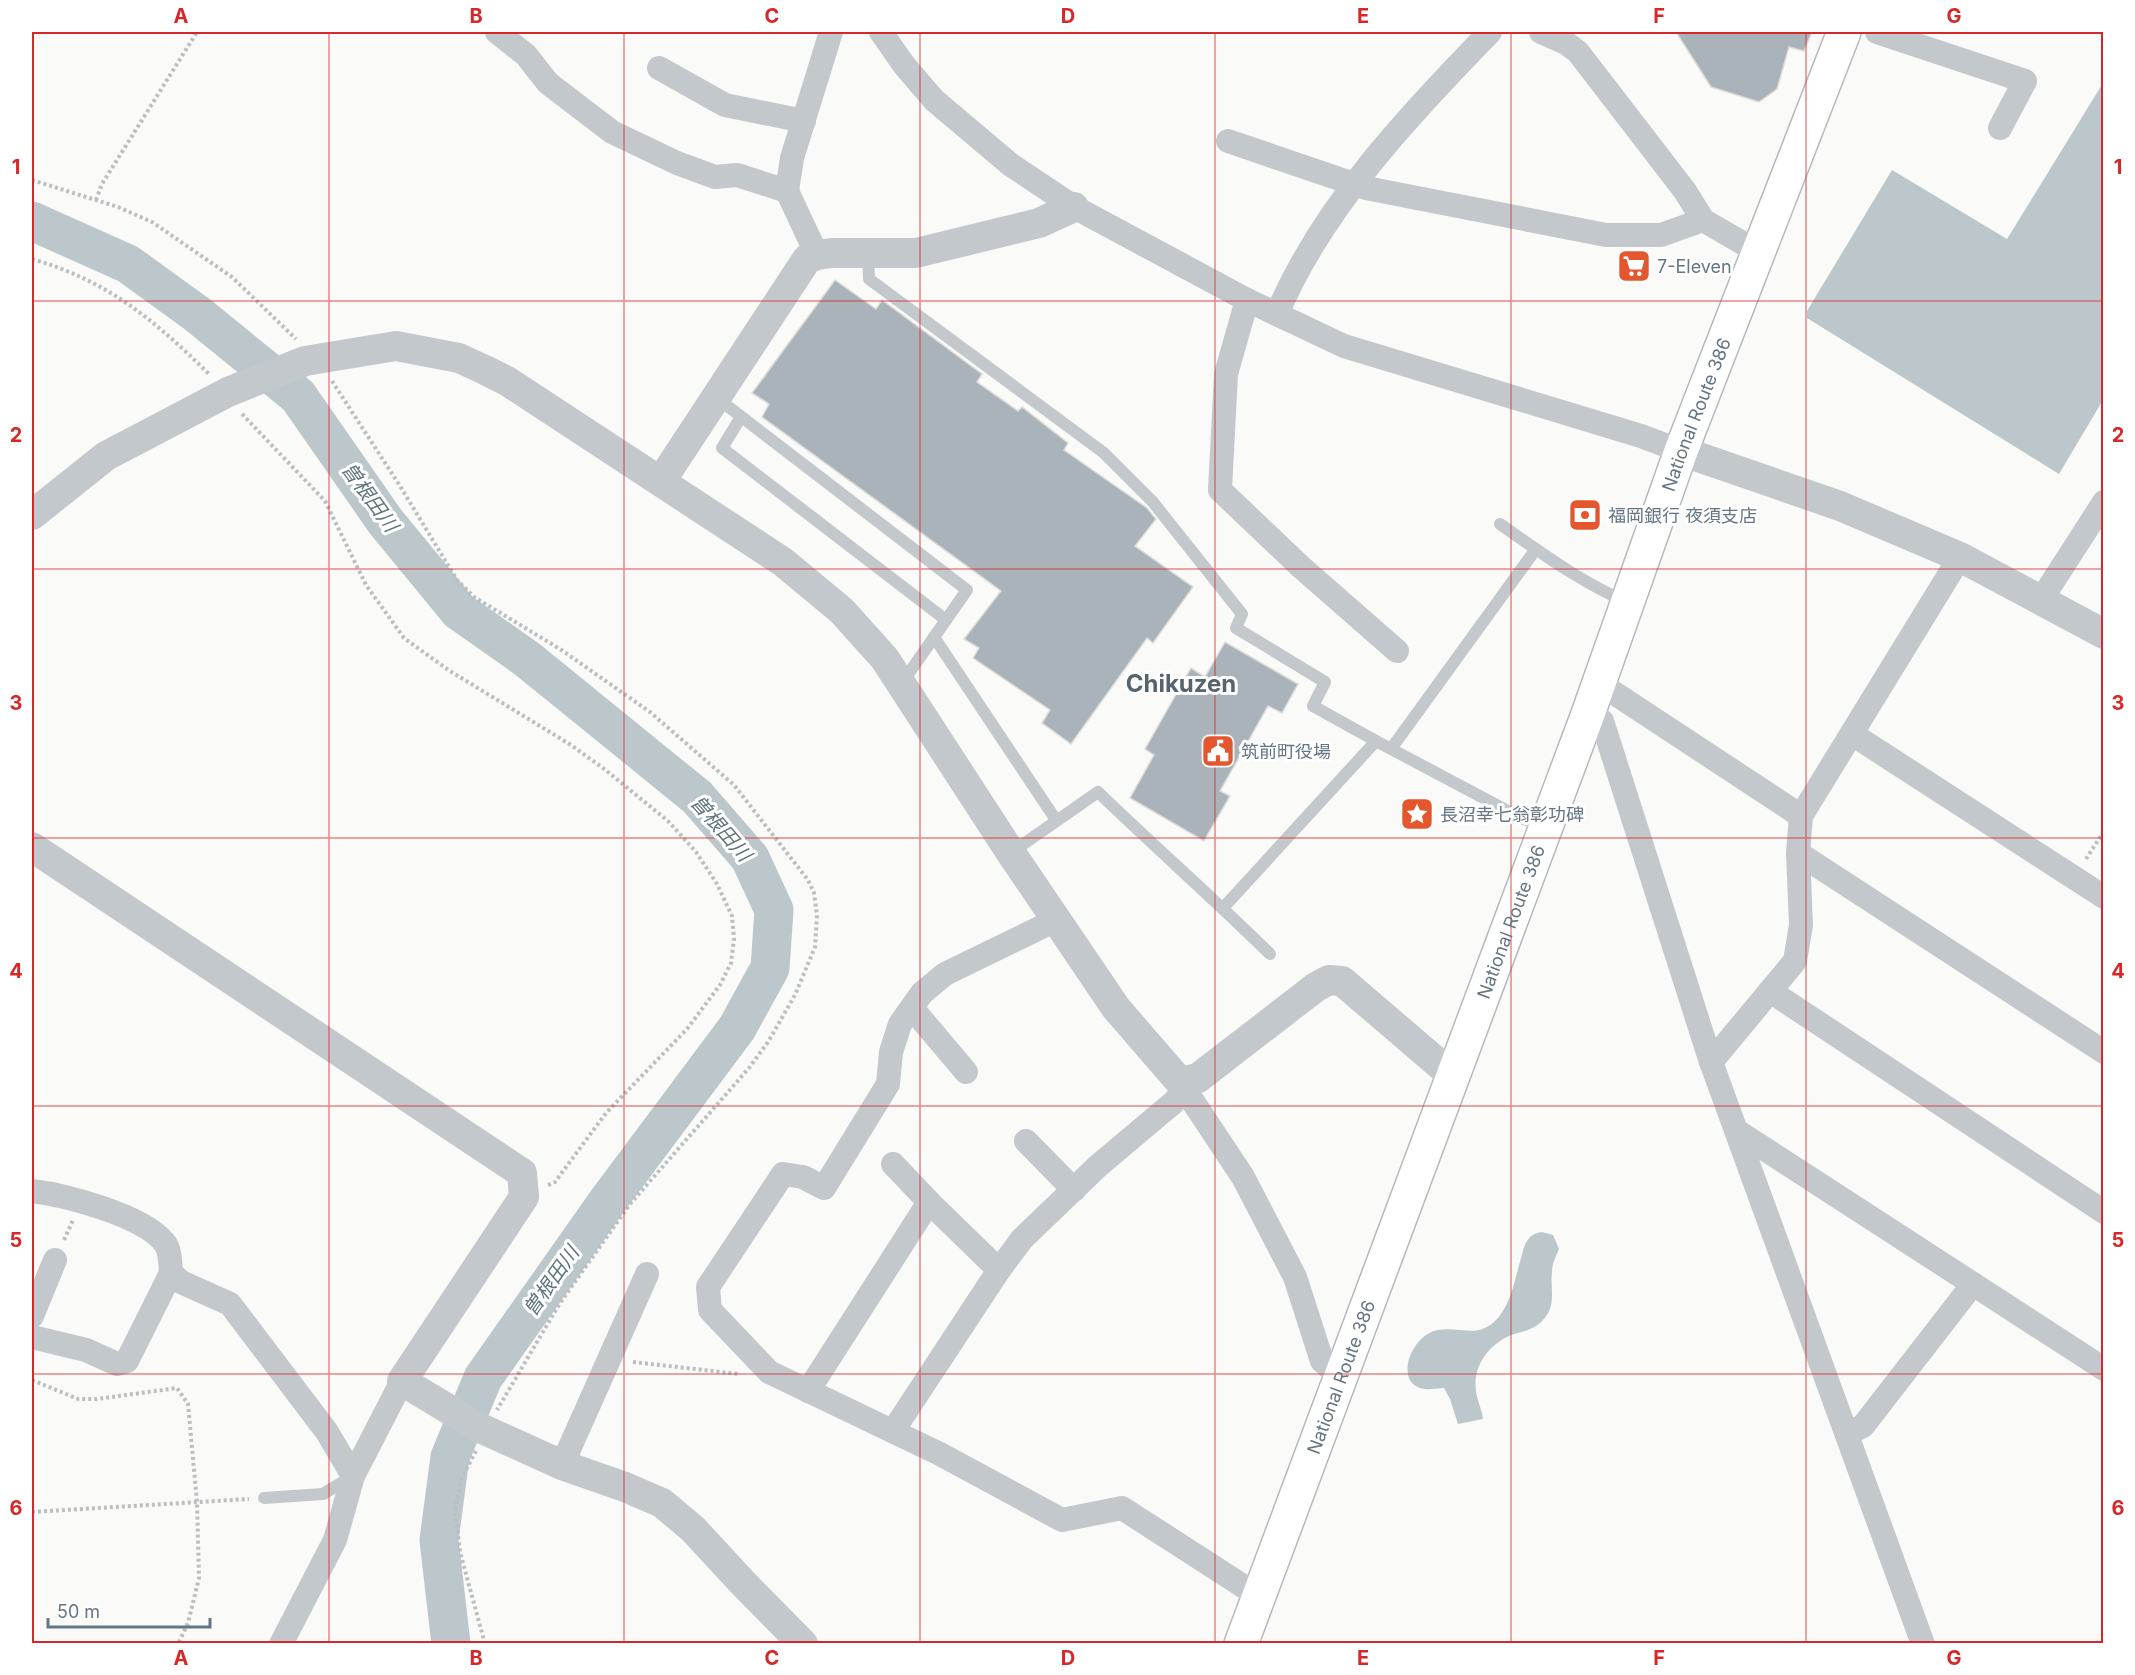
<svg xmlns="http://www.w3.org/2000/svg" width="2135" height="1675" viewBox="0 0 2135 1675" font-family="Inter,'Noto Sans JP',sans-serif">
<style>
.water{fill:#bbc7cb}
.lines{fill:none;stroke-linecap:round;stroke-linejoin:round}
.river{stroke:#bbc7cb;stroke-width:39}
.building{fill:#aab3b9;stroke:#dcdcda;stroke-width:1.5}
.trunk-casing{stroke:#b4b9bd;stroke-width:36}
.path{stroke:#bbbfc2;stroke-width:4;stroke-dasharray:3 3;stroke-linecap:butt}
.service{stroke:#c3c8cc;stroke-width:12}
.minor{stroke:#c3c8cc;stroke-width:24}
.tertiary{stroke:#c3c8cc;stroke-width:30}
.trunk{stroke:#fff;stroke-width:33}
.grid{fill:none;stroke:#d62828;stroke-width:1.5;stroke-opacity:0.55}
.labels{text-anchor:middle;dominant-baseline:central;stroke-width:6;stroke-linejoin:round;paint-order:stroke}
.poi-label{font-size:18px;fill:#657683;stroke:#fff;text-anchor:start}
.street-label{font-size:18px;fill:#657683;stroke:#fff}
.water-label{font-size:20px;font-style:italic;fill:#60757c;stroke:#fff}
.district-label{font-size:24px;font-weight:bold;fill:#57646e;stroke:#fff}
.neatline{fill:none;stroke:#d62828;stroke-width:2}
.grid-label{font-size:20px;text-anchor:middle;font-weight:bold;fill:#d62828}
</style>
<rect width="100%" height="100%" fill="#fafaf8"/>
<!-- water -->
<g class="water">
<path d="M2103,83V400L2059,474L1807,318V311L1892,170L2007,239Z"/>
<path d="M1542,1232L1553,1235L1559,1249C1556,1256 1552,1264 1552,1272C1550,1290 1557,1305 1543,1320C1535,1329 1525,1331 1514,1334C1491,1342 1472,1365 1476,1391C1477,1401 1482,1409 1483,1419L1458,1424L1450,1399L1444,1388C1438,1388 1431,1390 1425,1389C1392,1385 1411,1334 1438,1330C1462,1326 1478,1340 1498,1318C1512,1301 1515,1278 1521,1258C1523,1252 1524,1245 1527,1241C1531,1235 1535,1233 1542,1232Z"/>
</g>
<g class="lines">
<!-- river -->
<path class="river" d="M32,221L128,264L197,314L298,396L385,521L459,611L527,659L697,797L750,858L774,910L770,968L737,1028L607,1202L483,1378L450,1457L439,1540L451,1644"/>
</g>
<!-- building -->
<g class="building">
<path d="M1676,32H1812L1804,51L1789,47L1777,89L1759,102L1711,87Z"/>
<path d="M835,280L876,309L882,300L982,374L977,382L1018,411L1022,407L1068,443L1064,450L1147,508L1156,519L1135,546L1193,587L1153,643L1147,638L1071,744L1042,723L1050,710L973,658L979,648L964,639L1001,591L762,417L769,404L752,393Z"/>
<path d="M1225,642L1298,684L1282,713L1268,706L1220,791L1230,796L1204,841L1130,798L1154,755L1145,749L1191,668L1205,677Z"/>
</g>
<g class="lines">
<defs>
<g id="trunk">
<path id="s1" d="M1241,1644L1588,714L1681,451L1844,32"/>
</g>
</defs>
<!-- trunk casing -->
<use href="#trunk" class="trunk-casing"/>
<!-- path -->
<g class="path">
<path d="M32,180L118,207L152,222L232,277L296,339"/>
<path d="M96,200L102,184L197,32"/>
<path d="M32,259C108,281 153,319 209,374"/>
<path d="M332,381L400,486L457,580L474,597L560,649L650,712L734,785L808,880L814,893L817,915L815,947L795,995L768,1042L749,1068L630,1204L560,1303L497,1410"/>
<path d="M242,414L325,501L366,585L404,638L450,671L571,745L603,768L668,821L696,852L717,884L732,916L734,939L731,963L720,985L687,1029L606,1113L555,1182L546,1186"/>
<path d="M2086,859L2104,831"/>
<path d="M64,1240L73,1220"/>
<path d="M633,1362L739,1374"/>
<path d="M32,1380L78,1399H97L177,1388L188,1404L197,1502L199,1578L188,1623L178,1644"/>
<path d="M476,1451L462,1477L455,1508L460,1552L485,1644"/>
<path d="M32,1512L249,1499"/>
</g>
<!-- service -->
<g class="service">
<path d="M868,253L869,279L1104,453L1152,501L1242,614L1236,628L1325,682L1313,706L1376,741"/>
<path d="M717,398L967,590L902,683"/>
<path d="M741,417L722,448L946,620"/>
<path d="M1500,524C1540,552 1582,583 1627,602"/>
<path d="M934,637L1056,820"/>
<path d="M1391,749L1536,549"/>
<path d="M1012,852L1098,792C1155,847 1214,899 1270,954"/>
<path d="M1223,908L1376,741L1523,819L1545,825"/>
<path d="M264,1498L323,1494L351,1477"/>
</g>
<!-- minor -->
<g class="minor">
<path d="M497,32L526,55L548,83L612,132L677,163L715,177L737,175L787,191L817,255"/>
<path d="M881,32L904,65L934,100L1011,165L1074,207L1247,300L1344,346L1641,436L1681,451"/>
<path d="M1541,32L1566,43L1578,52L1685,191L1703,220L1758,252"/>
<path d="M1877,32L2025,81L2000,128"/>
<path d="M659,68L725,105L804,121"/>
<path d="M1228,141L1366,188L1606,235H1661L1703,220"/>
<path d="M787,191L792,158L831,32"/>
<path d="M1247,300L1226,374L1220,490L1301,567L1397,651"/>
<path d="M1277,314C1322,207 1410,114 1490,32"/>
<path d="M2041,600L2104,502"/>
<path d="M1599,683L1801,816"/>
<path d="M1588,714L1602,721L1711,1062L1923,1644"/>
<path d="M1852,734L2104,897"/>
<path d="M1798,853L2104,1052"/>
<path d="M1056,920L945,974L922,993L900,1024L891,1052L888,1084L824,1188L803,1177L783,1174L708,1287L710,1310L769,1372L940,1454L1062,1520L1122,1508L1260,1597"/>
<path d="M1770,991L2104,1212"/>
<path d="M912,1008L966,1072"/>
<path d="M1711,1062L1795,961L1801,925L1798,853L1801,816L1960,557"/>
<path d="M1180,1082L1243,1177L1295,1277L1322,1361L1340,1377"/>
<path d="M1737,1131L2104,1369"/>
<path d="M1026,1141L1074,1190"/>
<path d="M893,1164L929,1202L999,1270"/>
<path d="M32,1191C65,1195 142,1215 164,1242C171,1250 170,1263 171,1273"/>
<path d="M32,1316L55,1260"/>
<path d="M32,1337L86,1350L117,1364L127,1361L171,1273L181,1282L230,1304L327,1432L353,1476"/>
<path d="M808,1391L929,1202"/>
<path d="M893,1431L999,1270L1022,1239L1098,1166L1174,1102L1184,1091"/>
<path d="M1847,1434L1863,1426L1973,1284"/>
<path d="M562,1465L647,1274"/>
<path d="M281,1644L335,1540L353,1476L402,1381"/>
</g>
<!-- tertiary -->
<g class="tertiary">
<path d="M1681,451L1840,506L1960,557L2104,634"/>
<path d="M661,481L807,259L817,255L832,253H916L1039,223L1074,207"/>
<path d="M32,515L106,456L228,392L305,361L396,346L459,358L485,370L507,381L783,562L842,611L885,659L1011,853L1116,1008L1180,1082L1198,1078L1316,987L1329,980L1342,981L1453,1076"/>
<path d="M32,847L522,1173L524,1197L402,1381L478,1427L562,1465L625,1487L662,1503L693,1529L742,1582L803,1644"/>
</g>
<!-- trunk -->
<use href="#trunk" class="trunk"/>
</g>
<!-- grid -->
<path class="grid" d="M329,32V1644M624,32V1644M920,32V1644M1215,32V1644M1511,32V1644M1806,32V1644M32,301H2104M32,569H2104M32,838H2104M32,1106H2104M32,1374H2104"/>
<!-- icons -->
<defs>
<symbol id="supermarket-square" viewBox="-11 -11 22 22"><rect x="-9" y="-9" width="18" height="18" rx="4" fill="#e4572e" stroke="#fff"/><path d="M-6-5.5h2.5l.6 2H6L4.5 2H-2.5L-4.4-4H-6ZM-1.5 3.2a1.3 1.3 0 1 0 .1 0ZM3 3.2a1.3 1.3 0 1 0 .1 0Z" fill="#fff"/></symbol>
<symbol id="bank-square" viewBox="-11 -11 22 22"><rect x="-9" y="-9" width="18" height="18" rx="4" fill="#e4572e" stroke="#fff"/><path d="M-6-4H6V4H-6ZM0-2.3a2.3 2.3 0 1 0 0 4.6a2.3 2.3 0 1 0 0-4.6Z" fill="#fff"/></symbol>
<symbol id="civic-square" viewBox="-11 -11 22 22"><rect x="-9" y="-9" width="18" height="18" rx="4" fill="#e4572e" stroke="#fff"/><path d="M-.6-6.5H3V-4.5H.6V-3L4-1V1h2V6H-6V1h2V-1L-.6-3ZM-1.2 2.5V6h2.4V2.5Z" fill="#fff"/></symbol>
<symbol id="sight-square" viewBox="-11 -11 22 22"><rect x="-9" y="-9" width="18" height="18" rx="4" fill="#e4572e" stroke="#fff"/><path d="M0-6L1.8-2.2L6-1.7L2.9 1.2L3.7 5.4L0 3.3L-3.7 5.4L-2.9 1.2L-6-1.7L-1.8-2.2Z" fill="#fff"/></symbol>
</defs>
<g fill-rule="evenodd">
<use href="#supermarket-square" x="1615" y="247" width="38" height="38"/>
<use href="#bank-square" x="1566" y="496" width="38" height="38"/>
<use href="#civic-square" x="1199" y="732" width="38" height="38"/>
<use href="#sight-square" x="1398" y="795" width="38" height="38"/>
</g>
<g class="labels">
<!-- poi labels -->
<g class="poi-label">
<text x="1657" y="266">7-Eleven</text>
<text x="1608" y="515">福岡銀行 夜須支店</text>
<text x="1241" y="751">筑前町役場</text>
<text x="1440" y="814">長沼幸七翁彰功碑</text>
</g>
<!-- street labels -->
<g class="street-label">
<text stroke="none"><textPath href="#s1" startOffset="1311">National Route 386</textPath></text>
<text stroke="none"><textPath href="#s1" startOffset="771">National Route 386</textPath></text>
<text stroke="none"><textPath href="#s1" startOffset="285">National Route 386</textPath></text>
</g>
<!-- water labels -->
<g class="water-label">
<text transform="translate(370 497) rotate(54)">曽根田川</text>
<text transform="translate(721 828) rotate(49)">曽根田川</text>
<text transform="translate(551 1281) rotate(-55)">曽根田川</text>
</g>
<!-- district labels -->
<g class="district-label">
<text x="1181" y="683">Chikuzen</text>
</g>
</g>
<!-- border -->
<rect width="2135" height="1675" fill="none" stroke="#ffffff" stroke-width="66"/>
<!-- scale -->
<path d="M48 1618v9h162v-9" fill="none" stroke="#657683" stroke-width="3"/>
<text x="57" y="1618" font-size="18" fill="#657683" stroke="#ffffff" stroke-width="4.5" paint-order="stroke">50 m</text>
<rect x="33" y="33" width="2069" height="1609" class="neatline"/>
<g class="grid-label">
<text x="181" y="23">A</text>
<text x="476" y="23">B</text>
<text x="772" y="23">C</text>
<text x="1068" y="23">D</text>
<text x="1363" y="23">E</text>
<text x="1659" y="23">F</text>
<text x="1954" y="23">G</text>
<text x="16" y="174">1</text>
<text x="2118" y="174">1</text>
<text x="16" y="442">2</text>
<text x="2118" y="442">2</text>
<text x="16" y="710">3</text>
<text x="2118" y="710">3</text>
<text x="16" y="978">4</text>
<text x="2118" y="978">4</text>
<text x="16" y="1247">5</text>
<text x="2118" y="1247">5</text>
<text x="16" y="1515">6</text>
<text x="2118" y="1515">6</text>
<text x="181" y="1665">A</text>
<text x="476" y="1665">B</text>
<text x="772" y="1665">C</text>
<text x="1068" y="1665">D</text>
<text x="1363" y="1665">E</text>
<text x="1659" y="1665">F</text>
<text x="1954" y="1665">G</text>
</g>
</svg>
